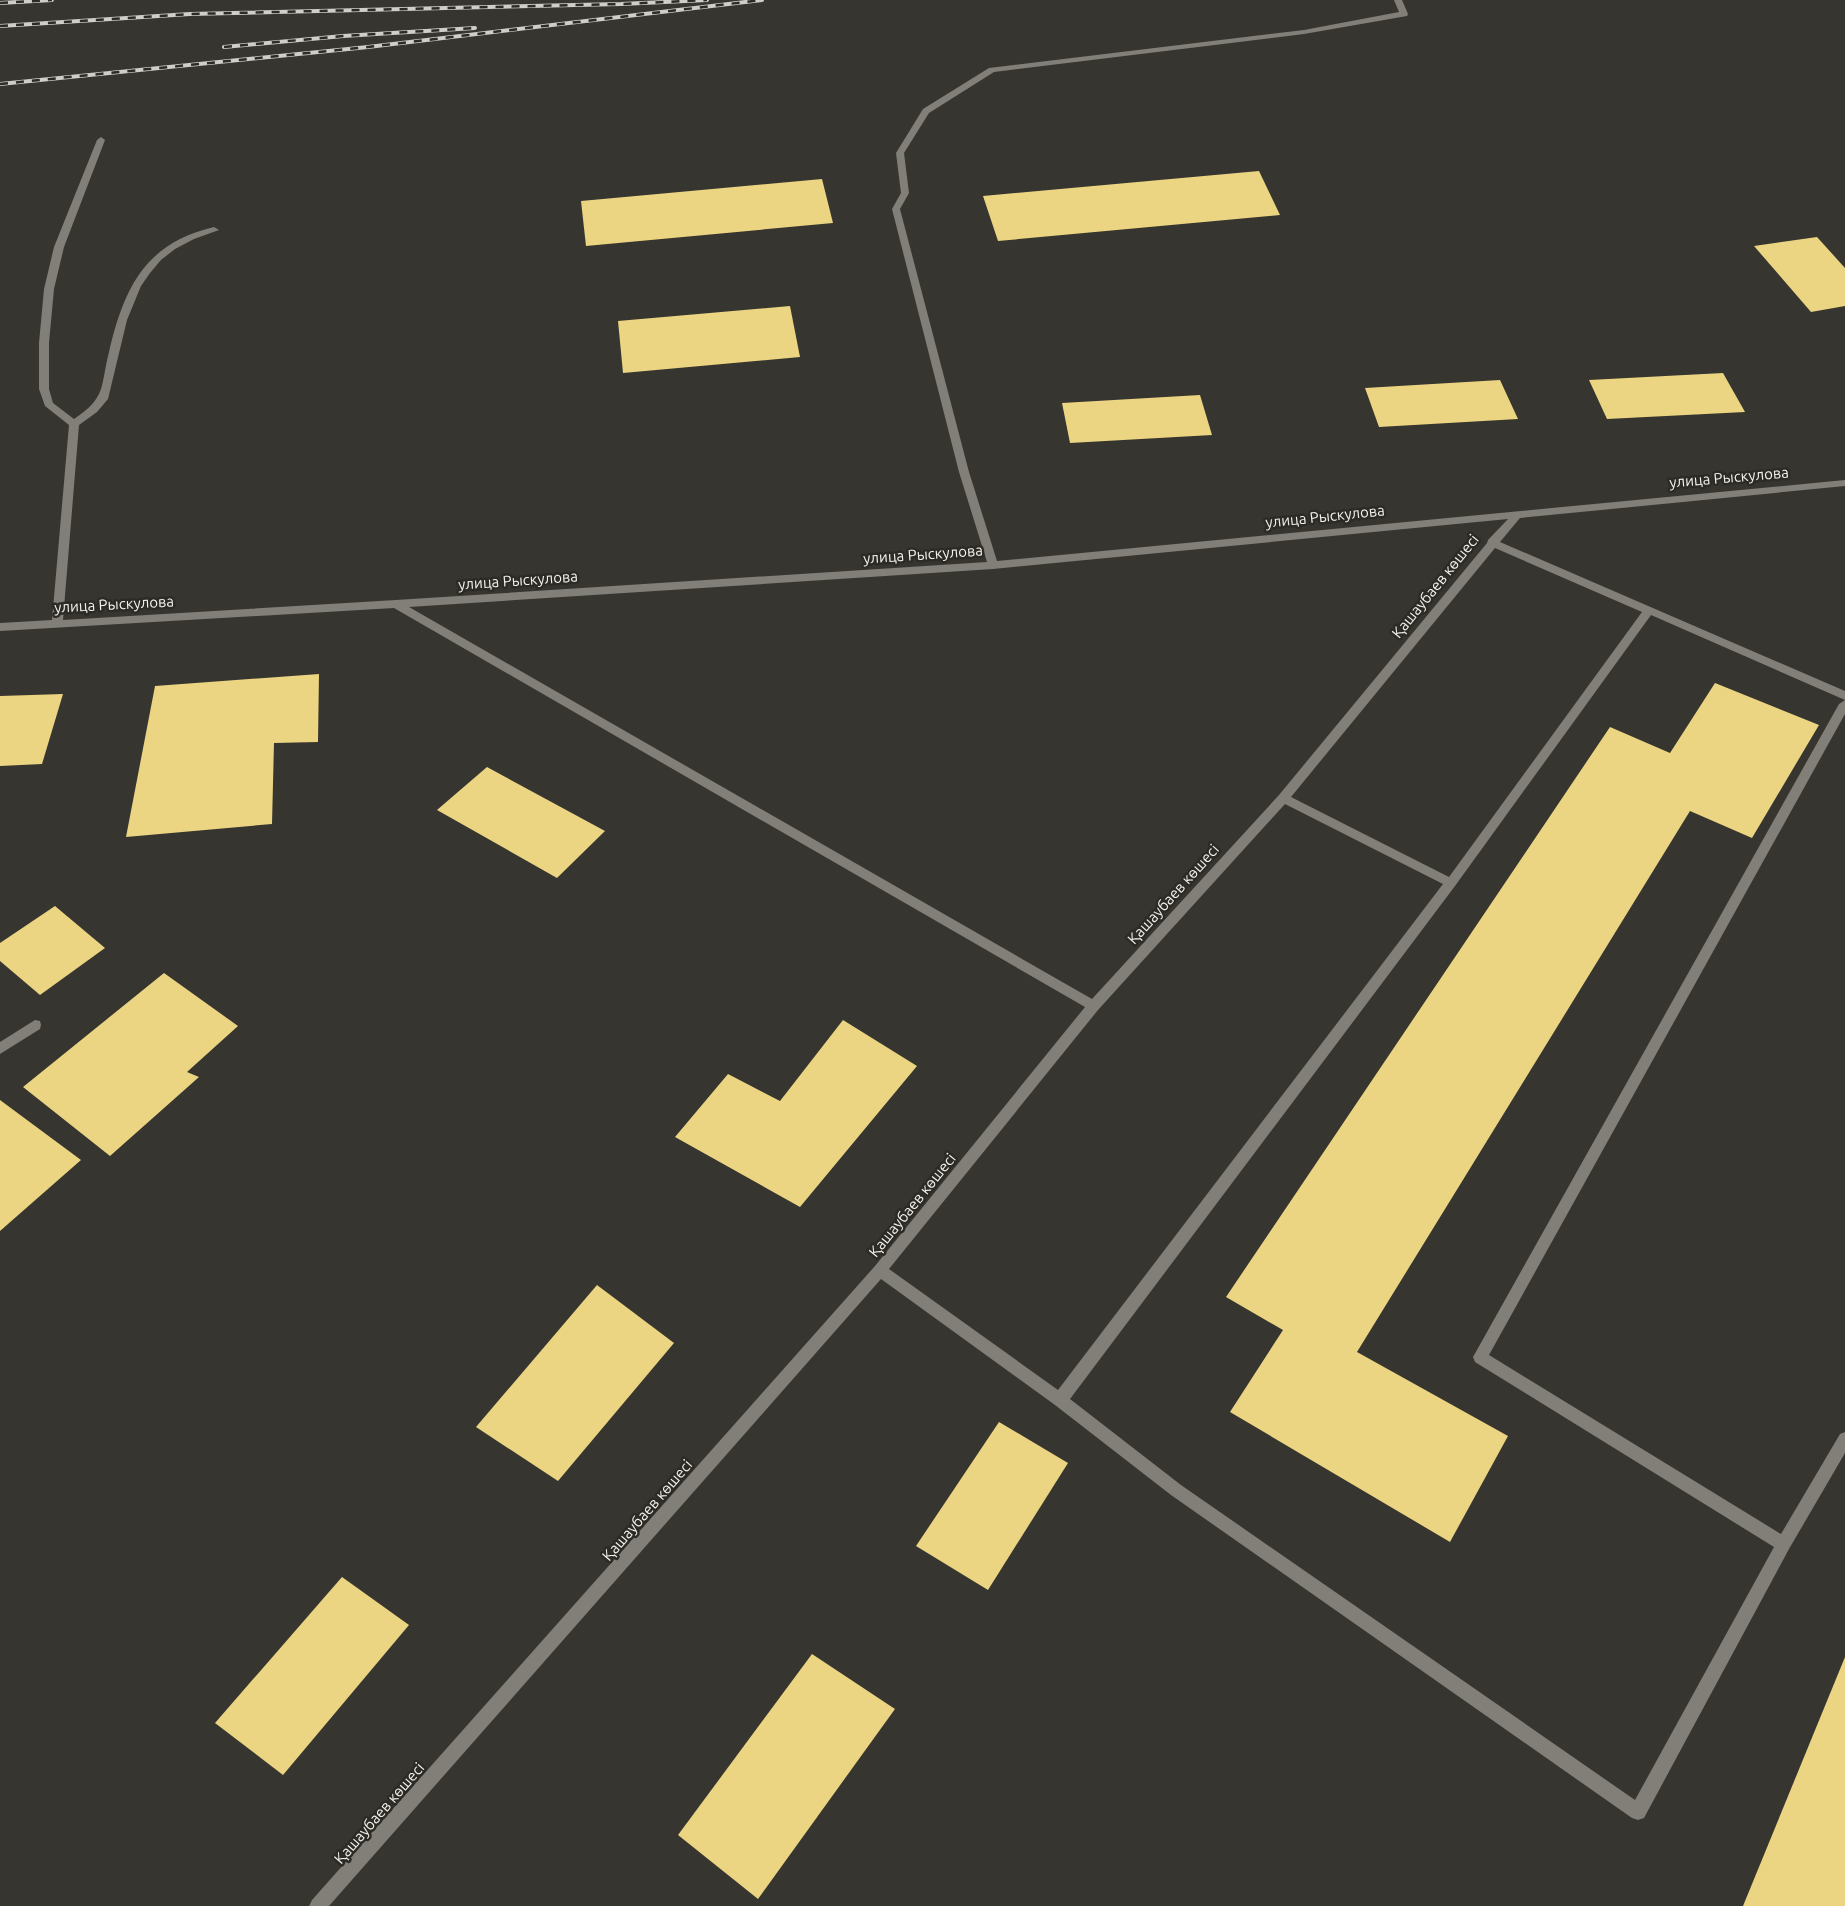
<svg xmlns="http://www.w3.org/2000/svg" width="1845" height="1906" viewBox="0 0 1845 1906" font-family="Ubuntu,sans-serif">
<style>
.building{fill:#ebd582}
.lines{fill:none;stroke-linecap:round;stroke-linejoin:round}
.minor{fill:#817f77;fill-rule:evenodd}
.rail-casing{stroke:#cfcec9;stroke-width:4}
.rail{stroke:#2d2b25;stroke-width:2.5;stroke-dasharray:8;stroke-linecap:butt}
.labels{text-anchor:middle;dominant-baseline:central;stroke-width:5;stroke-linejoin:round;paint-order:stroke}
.street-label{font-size:15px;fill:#f3f2ed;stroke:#2d2b25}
</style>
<rect width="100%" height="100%" fill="#37352f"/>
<!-- building -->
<g class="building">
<path d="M1259,171L1280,215L998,241L983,196Z"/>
<path d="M822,179L833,223L586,246L581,201Z"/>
<path d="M1817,237L1845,268V306L1811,312L1754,246Z"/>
<path d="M790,306L800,357L623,373L618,321Z"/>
<path d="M1723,373L1745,412L1607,419L1589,380Z"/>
<path d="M1500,380L1518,419L1379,427L1365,388Z"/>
<path d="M1200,395L1212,435L1070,443L1062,403Z"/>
<path d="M319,674L318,742L274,743L272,824L126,837L155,686Z"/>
<path d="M1715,683L1819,725L1752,838L1690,811L1357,1352L1508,1436L1450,1542L1230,1412L1283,1330L1226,1297L1610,727L1670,753Z"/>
<path d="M63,694L42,764L0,766V696Z"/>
<path d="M487,767L605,831L557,878L437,810Z"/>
<path d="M55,906L105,948L40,995L0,961V943Z"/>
<path d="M164,973L238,1026L187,1072L199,1077L110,1156L23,1087Z"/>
<path d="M843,1020L917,1066L800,1207L675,1137L728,1074L780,1101Z"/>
<path d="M0,1100L81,1160L0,1231Z"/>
<path d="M597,1285L674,1343L558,1481L476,1427Z"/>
<path d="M999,1422L1068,1463L988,1590L916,1546Z"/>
<path d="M342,1577L409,1625L283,1775L215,1723Z"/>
<path d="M812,1654L895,1709L758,1899L678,1835Z"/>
<path d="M1845,1657V1906H1743Z"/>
</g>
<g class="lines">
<!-- minor -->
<g class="minor">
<path d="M1394,0H1402L1408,14L1407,16L1304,34L994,72L929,113L904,153L909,193L900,209L969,472L997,561L1845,480V486L1520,518L1500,542L1845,691V700L1651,615L1455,886L1070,1399L1181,1485L1635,1800L1774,1547L1475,1362L1473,1357L1839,704L1845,700V714L1489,1355L1781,1534L1840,1434L1845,1432V1453L1789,1549L1644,1818L1638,1820L1632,1818L1171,1495L1055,1405L881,1279L329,1906H309L312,1900L875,1266L1085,1007L394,608L0,631V623L52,620L69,425L45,406L39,389V343L44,289L54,247L97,140L101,137L105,140L64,247L54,289L49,343V389L53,403L74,419C107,397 100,387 109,352C124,288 145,243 214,227L219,230L194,239L175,249L161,260L150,273L141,286L127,320L108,399L97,412L79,425L63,620L396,600L987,562L959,472L892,209L901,193L896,153L923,109L989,68L1304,30L1399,12ZM1508,519L1488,540L1487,543L1279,795L1092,999L409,607L993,569ZM1495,548L1642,612L1449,877L1291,797ZM1285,804L1443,884L1058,1390L889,1269L1098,1010Z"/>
<path d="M35,1020L40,1021L41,1025L40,1029L0,1054V1042Z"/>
</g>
<defs>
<g id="rail">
<path d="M0,3L52,0"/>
<path d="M0,26L190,14L621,4L707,0"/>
<path d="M224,47L343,36L475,28"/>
<path d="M0,84L368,47L762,0"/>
</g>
</defs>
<!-- rail casing -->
<use href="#rail" class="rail-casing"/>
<!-- rail -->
<use href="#rail" class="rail"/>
</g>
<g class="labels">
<!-- street labels -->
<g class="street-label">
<text transform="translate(1729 477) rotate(-5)">улица Рыскулова</text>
<text transform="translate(1325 516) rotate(-6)">улица Рыскулова</text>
<text transform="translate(923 554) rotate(-4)">улица Рыскулова</text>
<text transform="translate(518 580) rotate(-4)">улица Рыскулова</text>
<text transform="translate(1435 586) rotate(-51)">Қашаубаев көшесі</text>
<text transform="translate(114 604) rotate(-3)">улица Рыскулова</text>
<text transform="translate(1173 894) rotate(-48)">Қашаубаев көшесі</text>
<text transform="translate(912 1205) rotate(-51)">Қашаубаев көшесі</text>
<text transform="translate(647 1510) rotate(-49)">Қашаубаев көшесі</text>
<text transform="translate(379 1813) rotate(-49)">Қашаубаев көшесі</text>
</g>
</g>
</svg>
